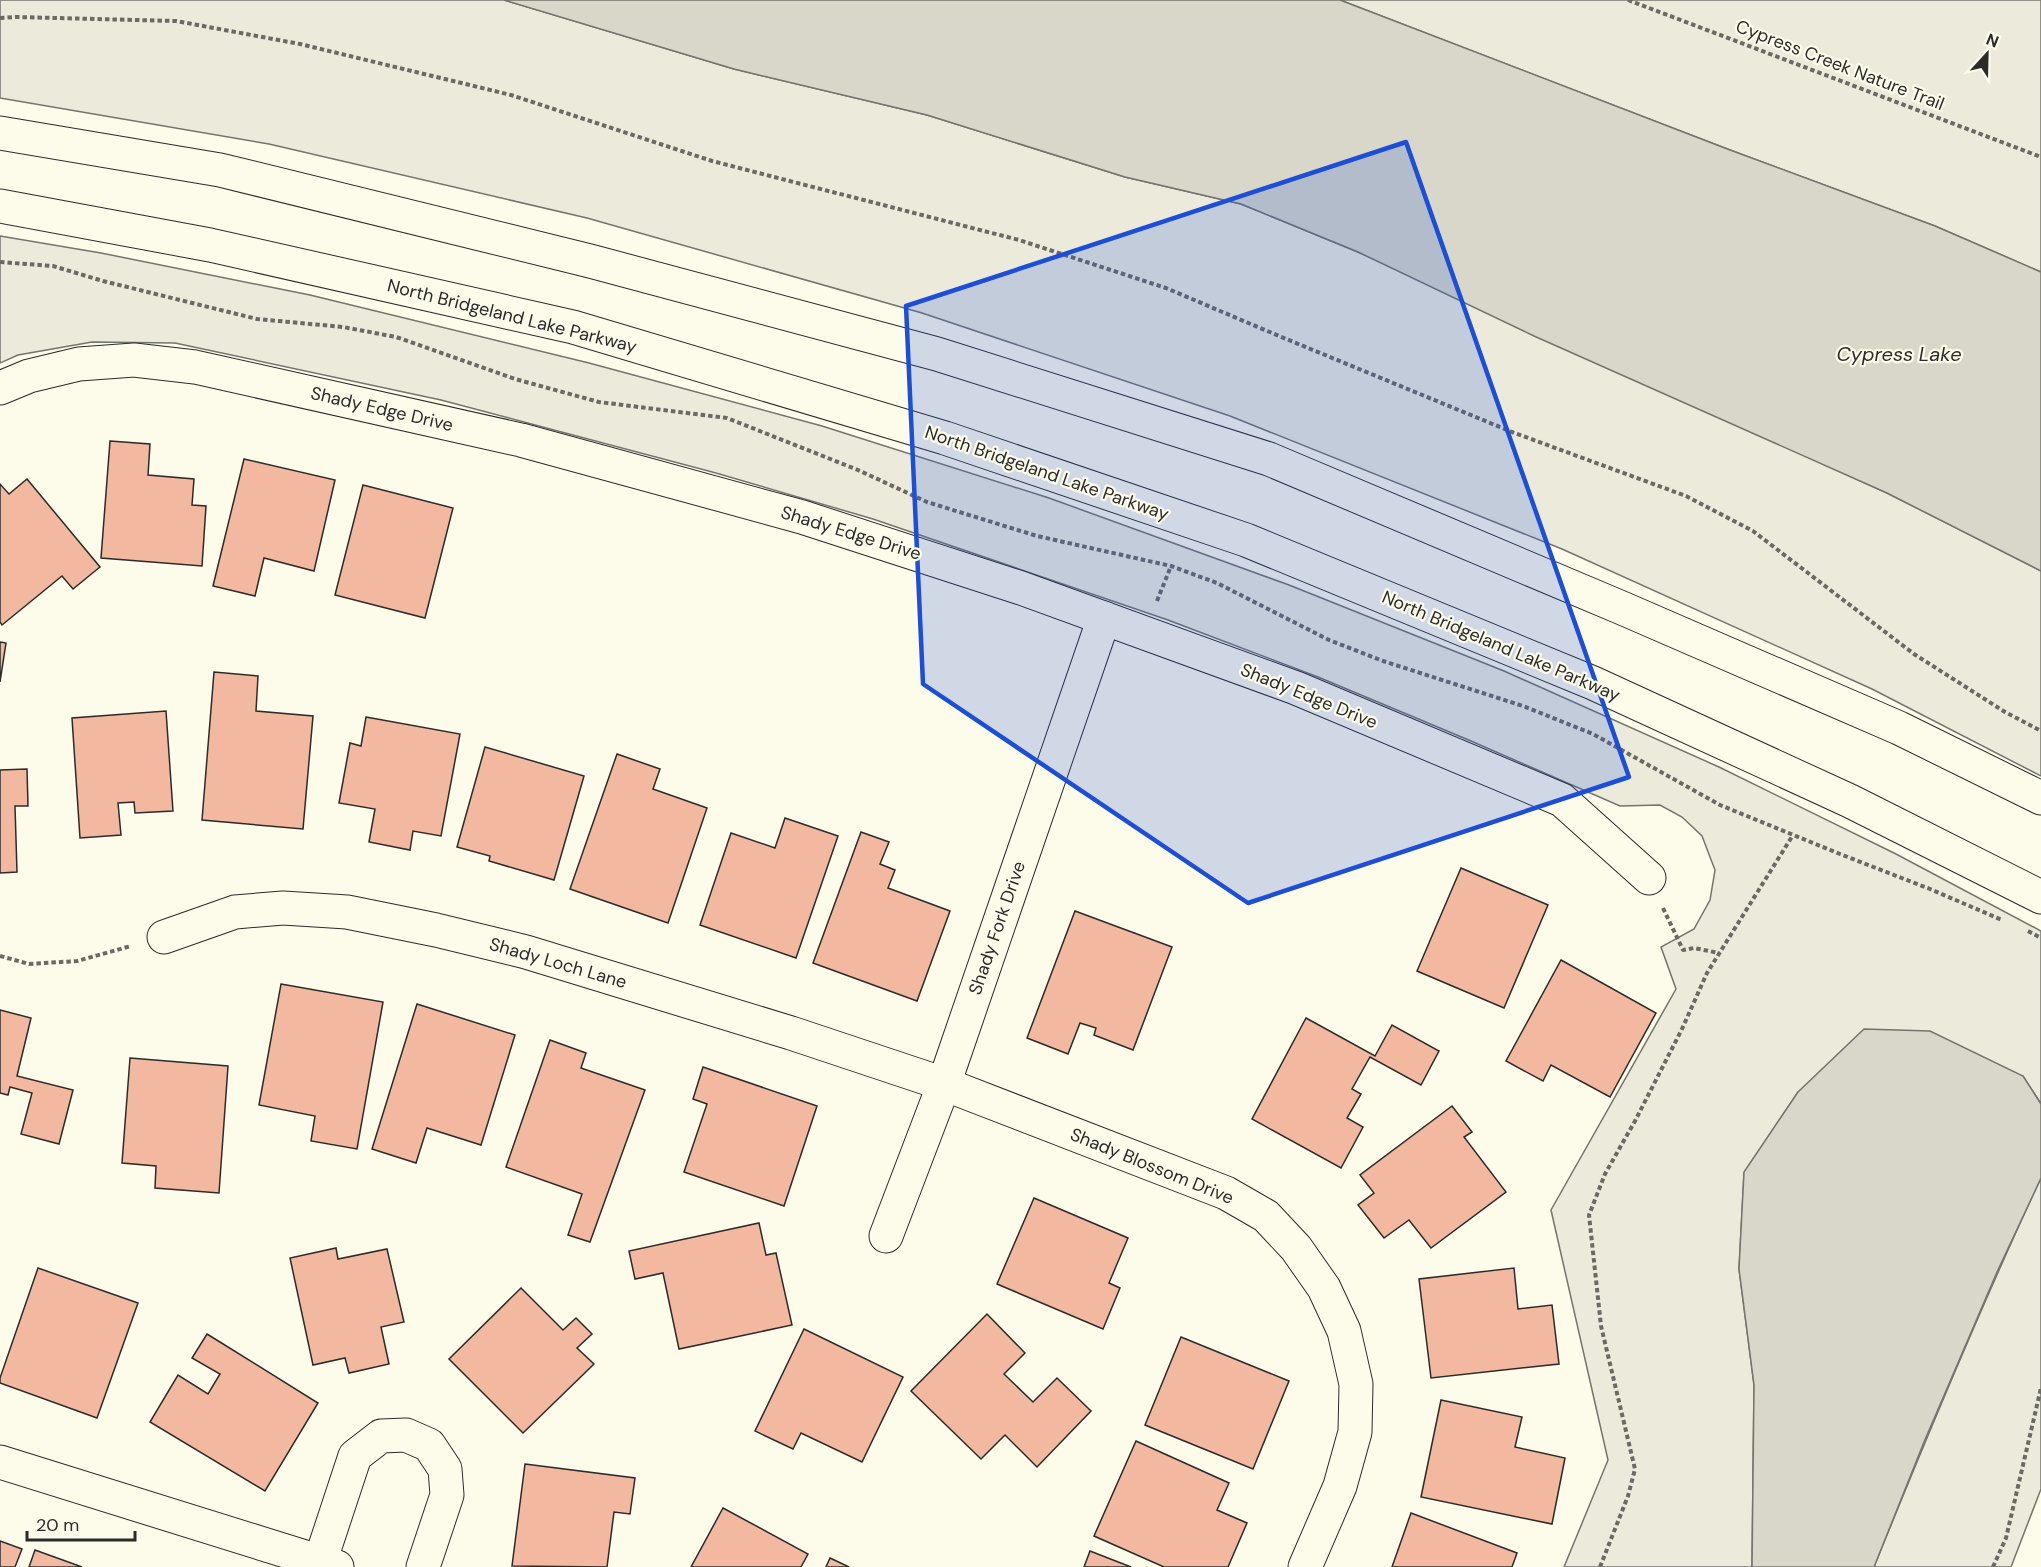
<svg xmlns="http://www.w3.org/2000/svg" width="2041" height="1567" viewBox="0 0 2041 1567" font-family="'DM Sans',sans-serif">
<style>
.green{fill:#ecebdb;stroke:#74746e;stroke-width:1.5}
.water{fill:#d8d7c9;stroke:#74746e;stroke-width:1.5}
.building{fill:#f2b8a0;stroke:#2b2b2b;stroke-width:1.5}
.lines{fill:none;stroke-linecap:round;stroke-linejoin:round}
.street-casing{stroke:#2b2b2b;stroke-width:35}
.secondary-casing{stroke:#2b2b2b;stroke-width:35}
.path{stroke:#6a6964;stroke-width:4;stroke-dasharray:4.5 3;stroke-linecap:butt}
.street{stroke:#fdfbea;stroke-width:33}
.secondary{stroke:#fdfbea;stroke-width:33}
.marked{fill:#1d4ed8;fill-opacity:0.2;stroke:#1d4ed8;stroke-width:4.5;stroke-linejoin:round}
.labels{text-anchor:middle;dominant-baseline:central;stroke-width:4.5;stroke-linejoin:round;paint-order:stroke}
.street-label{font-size:18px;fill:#2b2b2b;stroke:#fdfbea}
.water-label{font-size:20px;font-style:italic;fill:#2b2b2b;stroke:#fdfbea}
</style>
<rect width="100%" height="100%" fill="#fdfbea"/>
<!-- green -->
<g class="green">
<path d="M0,0H504L734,69L927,115L1125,177L1241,204L1358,252L1887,493L2041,571V776L1872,689L1562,549L1230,416L922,313L587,218L269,144L0,98Z"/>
<path d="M1340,0H2041V272L1935,226L1730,150Z"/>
<path d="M0,236L101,253L310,295L589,363L822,426L1049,498L1289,585L1504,671L1719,767L1896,854L2041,931V1104L2023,1076L1798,1092L1744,1173L1739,1269L1754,1385L1752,1567H1564L1608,1460L1551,1210L1676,989L1661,947L1694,929L1710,900L1715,870L1702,836L1682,817L1660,805L1620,806L1471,741L1318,677L1168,620L873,519L716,473L441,400L175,343L92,342L18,355L0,363Z"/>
<path d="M2041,1178V1489L2011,1567H1874C1927,1436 1981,1306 2041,1178Z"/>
</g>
<!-- water -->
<g class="water">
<path d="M504,0H1340L1730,150L1935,226L2041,272V571L1887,493L1534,336L1358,252L1241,204L1125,177L927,115L734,69Z"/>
<path d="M1864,1029L1930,1031L2023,1076L2041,1104V1178L1997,1272L1924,1442L1874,1567H1752L1754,1385L1739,1269L1744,1172L1798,1092Z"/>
</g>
<!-- building -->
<g class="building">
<path d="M110,441L150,444L148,475L194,479L192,505L206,506L202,566L101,558Z"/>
<path d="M244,459L335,480L314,571L264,558L255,596L213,586Z"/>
<path d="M27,479L100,567L73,589L62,576L2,625L0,622V484L9,494Z"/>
<path d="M363,485L453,508L425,618L335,595Z"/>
<path d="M0,642L6,643L0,682Z"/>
<path d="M214,672L258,676L256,711L313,716L303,829L202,820Z"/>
<path d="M166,711L173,811L135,813L134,802L118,803L121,835L80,838L72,718Z"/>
<path d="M366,717L460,734L441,836L413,831L410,850L369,842L375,809L339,803L350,743L361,746Z"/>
<path d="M485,747L584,776L554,880L489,861L490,856L457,847Z"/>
<path d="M617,754L660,769L653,789L707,808L668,923L570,889Z"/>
<path d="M27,769L28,806H15L17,872L0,873V770Z"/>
<path d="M785,818L838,836L796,958L700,925L731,833L775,848Z"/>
<path d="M861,832L889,842L880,864L895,870L888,888L950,911L917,1001L813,963Z"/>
<path d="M1461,868L1548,905L1504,1008L1417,971Z"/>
<path d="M1075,911L1172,947L1133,1050L1094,1035L1096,1028L1080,1023L1068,1054L1027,1038Z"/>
<path d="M1561,960L1656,1013L1610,1097L1551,1065L1543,1081L1506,1061Z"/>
<path d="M281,984L383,1002L357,1149L311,1141L315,1116L259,1105Z"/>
<path d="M417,1004L515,1035L481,1145L427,1128L416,1163L372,1149Z"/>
<path d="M0,1010L31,1018L17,1076L73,1090L59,1144L21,1134L32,1093L10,1087L8,1095L0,1093Z"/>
<path d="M1306,1018L1375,1056L1392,1025L1439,1051L1421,1085L1370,1057L1352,1089L1361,1094L1347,1118L1363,1127L1341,1168L1252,1119Z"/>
<path d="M550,1040L586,1053L581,1068L645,1090L590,1242L568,1235L582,1194L506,1167Z"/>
<path d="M130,1058L228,1066L219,1193L155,1188L156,1166L122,1163Z"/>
<path d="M703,1067L817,1106L784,1206L684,1172L707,1104L693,1099Z"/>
<path d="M1452,1106L1472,1132L1464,1137L1506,1192L1431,1248L1409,1220L1384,1238L1358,1205L1374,1193L1360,1175Z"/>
<path d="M1034,1198L1128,1238L1109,1283L1120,1288L1103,1329L997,1284Z"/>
<path d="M759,1223L766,1255L776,1253L792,1325L679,1349L663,1273L635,1279L629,1251Z"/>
<path d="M336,1248L338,1259L387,1249L404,1322L381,1327L389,1364L349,1373L345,1358L313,1365L290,1258Z"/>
<path d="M38,1268L138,1303L97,1418L0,1383V1378Z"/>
<path d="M1514,1268L1518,1309L1552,1305L1559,1364L1431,1378L1419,1279Z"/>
<path d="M521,1288L563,1330L576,1318L592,1334L577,1348L594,1364L523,1433L449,1359Z"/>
<path d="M987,1314L1025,1353L1004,1374L1033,1402L1057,1378L1091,1411L1037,1467L1005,1435L981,1459L911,1391Z"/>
<path d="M804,1329L903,1377L862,1462L801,1433L793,1449L755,1431Z"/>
<path d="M207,1334L318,1403L265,1491L150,1422L178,1375L208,1394L220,1374L192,1358Z"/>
<path d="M1181,1337L1289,1381L1253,1469L1145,1425Z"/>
<path d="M1441,1400L1522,1417L1515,1447L1565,1458L1552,1524L1421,1497Z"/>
<path d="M1136,1441L1229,1483L1217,1510L1247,1523L1228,1567H1164L1094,1536Z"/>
<path d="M525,1464L635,1478L630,1514L614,1512L607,1567L512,1566Z"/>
<path d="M723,1508L808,1554L801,1567H691Z"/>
<path d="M1411,1513L1517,1553L1512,1567H1392Z"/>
<path d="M0,1541L22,1549L15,1567H0Z"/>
<path d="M35,1550L82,1567H29Z"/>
<path d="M1090,1551L1131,1567H1084Z"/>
<path d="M830,1558L849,1567H826Z"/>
</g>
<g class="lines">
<defs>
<g id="street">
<path d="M0,388L29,376L79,364L134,360L195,367L521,440L802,517L1021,588L1296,688L1562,800L1649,878"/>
<path d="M164,937L235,912L283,908L347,912L436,930L526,952L791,1033L944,1084L1226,1193L1266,1216L1296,1248L1324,1288L1344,1331L1356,1384L1355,1432L1340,1486L1305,1567"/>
<path d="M886,1236L944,1084L1104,618"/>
<path d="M0,1462L337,1567"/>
<path d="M320,1562L355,1456L381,1436L406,1435L429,1445L445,1469L447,1495L423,1567"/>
</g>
<g id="secondary">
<path d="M0,133L220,170L590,261L937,354L1269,459L1622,608L1899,728L2041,798"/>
<path d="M0,206L210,245L573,327L945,438L1246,540L1593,683L1850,801L2041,897"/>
</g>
</defs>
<!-- street casing -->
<use href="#street" class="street-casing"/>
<!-- secondary casing -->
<use href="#secondary" class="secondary-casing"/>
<!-- path -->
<g class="path">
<path d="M1628,0L2041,157"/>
<path d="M0,18L16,17L176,21L300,44L511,95L712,161L1019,240L1166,288L1279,336L1512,432L1686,496L1753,531L1914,654L2005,712L2041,731"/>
<path d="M0,262L53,266L103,281L257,319L343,327L396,337L515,379L599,402L727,418L858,470L927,502L1037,536L1171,566L1217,583L1329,640L1383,661L1523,706L1593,734L1720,805L1840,854L1930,889L2002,920"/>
<path d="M1157,601L1171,566"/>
<path d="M1663,908L1683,950L1694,948L1719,953"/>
<path d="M2028,931L2041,938"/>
<path d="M0,956L29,964L77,961L131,946"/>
<path d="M1600,1567L1628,1496L1635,1469L1601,1326L1589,1215L1605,1174L1635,1121L1682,1029L1707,973L1793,835"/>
<path d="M1993,1567L2006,1538L2041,1388"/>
</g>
<!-- street -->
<use href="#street" class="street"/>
<!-- secondary -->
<use href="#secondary" class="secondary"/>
</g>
<!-- marked area -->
<path class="marked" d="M1406,142L1629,777L1248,903L923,684L906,306Z"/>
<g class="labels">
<!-- street labels -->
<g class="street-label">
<text transform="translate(1840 65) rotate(21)">Cypress Creek Nature Trail</text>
<text transform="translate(512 316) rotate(14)">North Bridgeland Lake Parkway</text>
<text transform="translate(382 409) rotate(13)">Shady Edge Drive</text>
<text transform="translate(1047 473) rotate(19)">North Bridgeland Lake Parkway</text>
<text transform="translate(851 533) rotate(17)">Shady Edge Drive</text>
<text transform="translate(1501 646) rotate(23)">North Bridgeland Lake Parkway</text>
<text transform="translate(1309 696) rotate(22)">Shady Edge Drive</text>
<text transform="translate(997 928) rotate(-71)">Shady Fork Drive</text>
<text transform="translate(558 963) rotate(16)">Shady Loch Lane</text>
<text transform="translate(1152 1166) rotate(22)">Shady Blossom Drive</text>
</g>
<!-- water labels -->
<g class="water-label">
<text x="1899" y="354">Cypress Lake</text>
</g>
</g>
<!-- north arrow -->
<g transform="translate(1987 54) rotate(22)" stroke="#fdfbea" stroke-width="4.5" paint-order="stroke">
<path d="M0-4.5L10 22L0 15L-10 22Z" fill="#2b2b2b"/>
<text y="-9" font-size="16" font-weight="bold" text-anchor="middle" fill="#2b2b2b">N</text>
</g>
<!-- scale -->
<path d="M27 1531v9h108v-9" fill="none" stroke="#2b2b2b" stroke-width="3"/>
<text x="36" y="1531" font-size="18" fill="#2b2b2b" stroke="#fdfbea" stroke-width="4.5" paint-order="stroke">20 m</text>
</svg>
